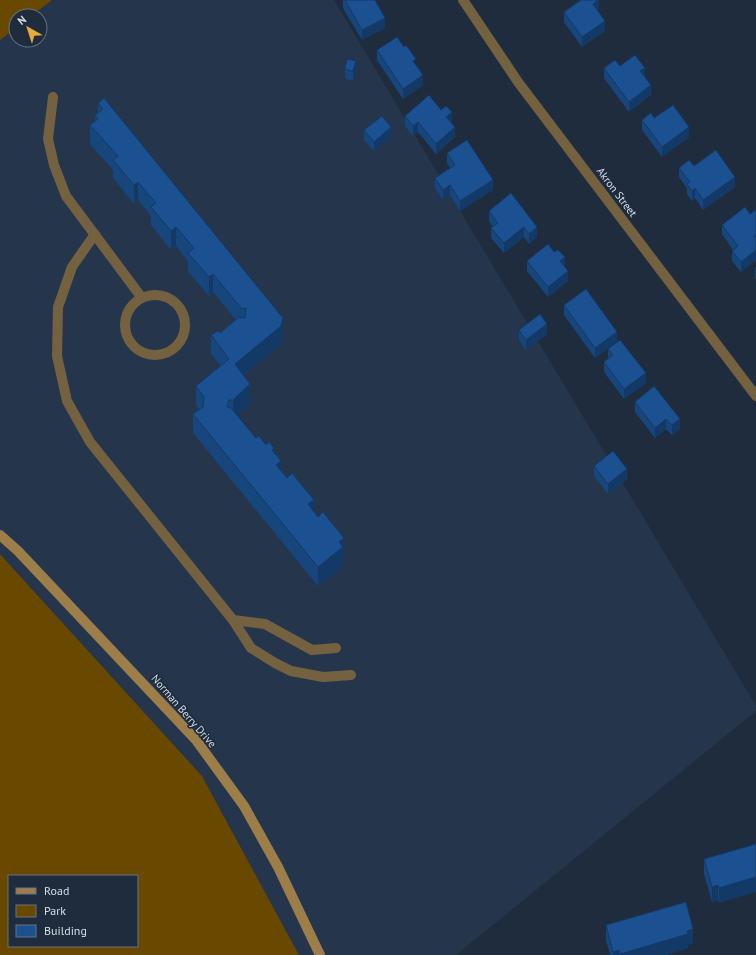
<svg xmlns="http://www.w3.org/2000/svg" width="756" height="955" viewBox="0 0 756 955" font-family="'PT Sans',sans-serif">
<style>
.built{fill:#25364c}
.green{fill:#694800;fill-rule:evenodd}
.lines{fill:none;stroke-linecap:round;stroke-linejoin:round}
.lane{stroke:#746140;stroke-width:10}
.street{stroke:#746140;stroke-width:10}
.secondary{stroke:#9d7e49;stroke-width:10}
.wall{fill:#17467d}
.shaded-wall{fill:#133966}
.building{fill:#1b5191;stroke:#133966}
.labels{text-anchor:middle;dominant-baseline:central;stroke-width:3.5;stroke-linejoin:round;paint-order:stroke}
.street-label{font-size:11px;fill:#d5dee9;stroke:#1f2c3d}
</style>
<rect width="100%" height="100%" fill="#1f2c3d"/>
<!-- built -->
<path class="built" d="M52,0H334L756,706V711L456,955H299L202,776L0,554V40L16,28V40H40V16H31Z"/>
<!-- green -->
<g class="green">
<path d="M0,0H52L31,16H16V28L0,40Z"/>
<path d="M0,554L202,776L299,955H0ZM9,876H137V946H9Z"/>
</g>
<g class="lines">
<!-- lane -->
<g class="lane">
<path d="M53,97L48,139L54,165L66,196L142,298"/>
<path d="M95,234L72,267L58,307L57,356L67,401L90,442L233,620L251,648L275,663L291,671L323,677L351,675"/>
<circle cx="155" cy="325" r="30"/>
<path d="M233,620L265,624L312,650L336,648"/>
</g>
<!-- street -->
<path class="street" d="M463,0L518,82L756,396"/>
<!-- secondary -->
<path class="secondary" d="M0,535L18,551L196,740L244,806L278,867L320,955"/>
</g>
<!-- wall -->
<g class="wall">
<path d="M343,0H375L385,28L362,40L343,8Z"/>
<path d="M599,0V9L597,11L605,31L582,47L564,22V12Z"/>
<path d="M377,50L423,85L403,99L377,60Z"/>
<path d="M620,66L651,95L629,112L604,78V68Z"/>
<path d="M345,69L356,71L353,81L345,79Z"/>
<path d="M98,103L283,337L281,344L244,375L250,403L237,415L256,438L266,445L274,453L281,470L314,512L344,557L343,558V566L318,586L193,433V414L199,409L196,405V386L221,366L211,354V335L220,333L236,320L213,292L209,296L188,271V261L176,246L171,250L151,225V216L138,200L134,204L113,178V170L90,144V125L95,121V115L98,113Z"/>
<path d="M405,116L452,122H451L455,137L436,154L418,132L413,136L405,126Z"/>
<path d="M654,118L689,137L662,157L642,130V120Z"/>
<path d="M364,130L391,137L374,151L364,140Z"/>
<path d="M447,153L493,190L460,211L450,195L443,200L435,188V178L450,168L447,163Z"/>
<path d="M694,166L735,187L703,210L695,198L692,201L687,194V188L679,177V168Z"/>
<path d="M511,193L537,237L529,244L524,237L504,253L491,238V228L493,227L489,221V211Z"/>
<path d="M756,210V260L741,272L732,261V251L733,250L722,234V225L750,214Z"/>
<path d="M554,252L565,267L568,281L548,297L527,271V261Z"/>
<path d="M756,267V279L755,278V268Z"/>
<path d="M564,305L617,342L595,358L564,315Z"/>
<path d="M519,330L547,334L526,350L519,340Z"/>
<path d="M608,349L646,383L624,399L604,372V362L608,358Z"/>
<path d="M654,386L680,429L672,435L666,429L655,438L635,412V402Z"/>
<path d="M594,466L627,479L608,494L594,476Z"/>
<path d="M756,844L719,903L718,900L712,902L704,874V859Z"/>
<path d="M606,925L693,943L688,945V948L666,955H610L606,940Z"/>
</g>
<!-- shaded-wall -->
<g class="shaded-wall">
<path d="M598,0H599V9L593,14V4Z"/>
<path d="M385,18V28L362,40V30Z"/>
<path d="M605,21V31L582,47V37Z"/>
<path d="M356,61V71L353,81V71Z"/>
<path d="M645,68V78L640,71Z"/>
<path d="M423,75V85L403,99V89Z"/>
<path d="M651,85V95L629,112V102Z"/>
<path d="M452,112V122L446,127V117Z"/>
<path d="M418,122V132L413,136V126Z"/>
<path d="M391,127V137L374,151V142Z"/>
<path d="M455,127V137L436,154V144Z"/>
<path d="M689,127V137L662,157V147Z"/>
<path d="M735,177V187L703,210V200Z"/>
<path d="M493,180V190L460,211V201Z"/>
<path d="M138,182V200L134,204V185Z"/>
<path d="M450,185V195L443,200V190Z"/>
<path d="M695,188V198L692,201V191Z"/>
<path d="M176,227V246L171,250V231Z"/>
<path d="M524,227V237L504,253V243Z"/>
<path d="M537,227V237L529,244V234Z"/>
<path d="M756,250V260L741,272V262Z"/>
<path d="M565,257V267L560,261Z"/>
<path d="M568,271V281L548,297V287Z"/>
<path d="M213,274V292L209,296V277Z"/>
<path d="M283,318V337L281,344L235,382V364Z"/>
<path d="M547,324V334L526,350V340Z"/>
<path d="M617,332V342L595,358V348Z"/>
<path d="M646,373V383L624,399V389Z"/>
<path d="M250,384V403L233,419V400Z"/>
<path d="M666,419V429L655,438V428Z"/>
<path d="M680,419V429L672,435V425Z"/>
<path d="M281,461V479L276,465Z"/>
<path d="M627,469V479L608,494V484Z"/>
<path d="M314,500V518L308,504Z"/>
<path d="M344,538V557L343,558V566L318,586V567L339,542Z"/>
<path d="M756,877V892L719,903V888Z"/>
<path d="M718,885V900L712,902V887Z"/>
<path d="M693,929V943L688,945V948L666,955H620V954Z"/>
<path d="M619,950V955H613V952Z"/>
</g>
<!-- building -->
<g class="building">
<path d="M345,0H375L385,18L362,30Z"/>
<path d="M581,0H598L593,4L605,21L582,37L564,12Z"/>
<path d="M397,37L404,47L406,45L416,59L413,61L423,75L403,89L377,50Z"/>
<path d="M635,55L645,68L640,71L651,85L629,102L604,68L615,60L620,66Z"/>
<path d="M347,59L356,61L353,71L345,69Z"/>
<path d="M429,95L441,110L446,106L452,112L446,117L455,127L436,144L418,122L413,126L405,116Z"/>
<path d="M104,98L283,318L281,326L235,364L250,384L233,400H229L227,407L231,408L256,438L259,436L266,445L269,442L274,448L272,450L281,461L276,465L287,478L292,473L314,500L308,504L318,517L323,512L344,538L339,542L343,547L318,567L193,414L203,407L204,397L196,386L229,359L211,335L218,331L220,333L239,317L245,318L246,308L242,309L213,274L209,277L188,253L194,248L176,227L171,231L151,207L156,203L138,182L134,185L113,160L118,156L90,125L98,119L95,115L103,109L98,103Z"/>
<path d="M673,105L689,127L662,147L642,120L651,113L654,118Z"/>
<path d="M382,116L391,127L374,142L364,130Z"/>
<path d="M467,140L493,180L460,201L450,185L443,190L435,178L455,165L447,153Z"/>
<path d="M716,150L735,177L703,200L695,188L692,191L687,184L690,182L679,168L689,160L694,166Z"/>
<path d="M511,193L537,227L529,234L524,227L504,243L491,228L498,223L489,211Z"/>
<path d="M745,207L750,214L756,210V235L754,236L756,239V250L741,262L732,251L738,246L722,225Z"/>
<path d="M548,244L554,252L558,250L565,257L560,261L568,271L548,287L527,261Z"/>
<path d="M586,289L617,332L595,348L564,305Z"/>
<path d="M540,314L547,324L526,340L519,330Z"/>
<path d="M620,340L646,373L624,389L604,362L613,355L608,349Z"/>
<path d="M654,386L680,419L672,425L666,419L655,428L635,402Z"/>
<path d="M613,451L627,469L608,484L594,466Z"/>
<path d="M756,844V877L719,888L718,885L712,887L704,859Z"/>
<path d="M686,902L693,929L687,931L688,934L620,954L619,950L613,952L606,925Z"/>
</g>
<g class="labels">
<!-- street labels -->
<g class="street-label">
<text transform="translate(617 192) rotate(53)">Akron Street</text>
<text transform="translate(184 711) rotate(49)">Norman Berry Drive</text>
</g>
</g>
<!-- legend -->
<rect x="8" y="875" width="130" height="72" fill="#1f2c3d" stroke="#687382"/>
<rect x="16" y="888" width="20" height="6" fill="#9d7e49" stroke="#687382"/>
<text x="44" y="895" font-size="12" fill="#d5dee9">Road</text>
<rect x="16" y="905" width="20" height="12" fill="#694800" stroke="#687382"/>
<text x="44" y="915" font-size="12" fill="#d5dee9">Park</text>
<rect x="16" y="925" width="20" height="12" fill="#1b5191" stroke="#687382"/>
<text x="44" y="935" font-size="12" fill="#d5dee9">Building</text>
<!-- north arrow -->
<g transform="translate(28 28) rotate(321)"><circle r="19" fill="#1f2c3d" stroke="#687382"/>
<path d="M0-3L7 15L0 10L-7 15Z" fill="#e8ab37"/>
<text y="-6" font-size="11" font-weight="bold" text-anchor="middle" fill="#d5dee9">N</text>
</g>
</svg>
